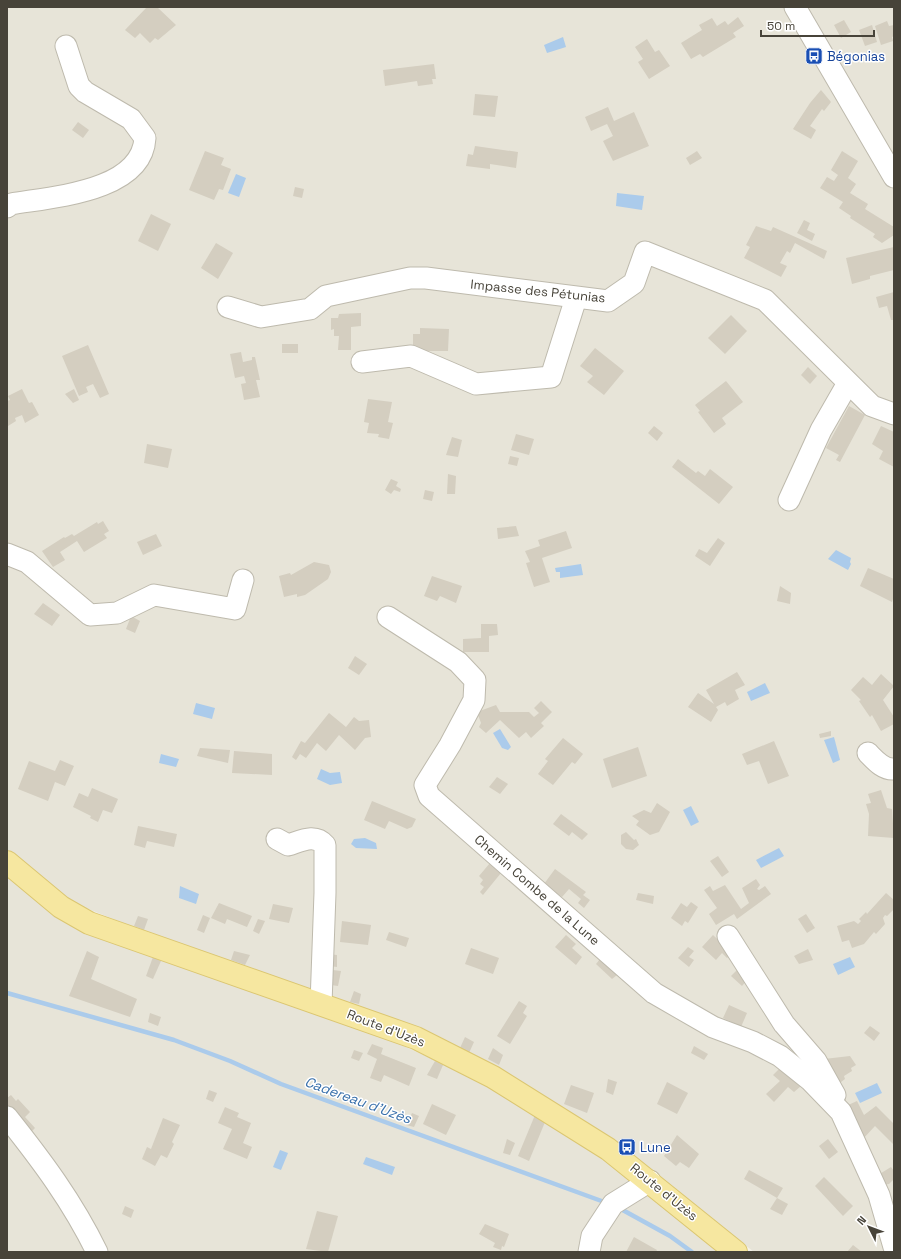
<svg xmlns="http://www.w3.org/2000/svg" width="901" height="1259" viewBox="0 0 901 1259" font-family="'Space Grotesk',sans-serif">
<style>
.residential{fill:#e7e4d8}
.water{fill:#abcbeb}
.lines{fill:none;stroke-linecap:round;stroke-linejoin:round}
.stream{stroke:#abcbeb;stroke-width:4.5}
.building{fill:#d4cec0}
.minor-casing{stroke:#bebaad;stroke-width:23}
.major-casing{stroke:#dbc671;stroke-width:24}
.minor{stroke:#fff;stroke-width:21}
.major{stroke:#f6e7a0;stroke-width:22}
.labels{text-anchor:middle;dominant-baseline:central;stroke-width:3;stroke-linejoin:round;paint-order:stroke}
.transit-label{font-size:13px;fill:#164399;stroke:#fff;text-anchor:start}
.street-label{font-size:13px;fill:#474339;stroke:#fff}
.water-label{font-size:14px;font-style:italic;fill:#3970ab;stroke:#fff}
</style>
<rect width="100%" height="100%" fill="#f4f2ea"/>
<!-- residential -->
<g class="residential">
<path d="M7,7H894V1252H754L598,1131L513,1080L61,898L7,849Z"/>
<path d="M7,875L54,916L220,979L380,1035L514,1097L560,1126L728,1252H7Z"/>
</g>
<!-- water -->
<g class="water">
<path d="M563,37L566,47L547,53L544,45Z"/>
<path d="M236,174L246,178L239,197L228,193Z"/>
<path d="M617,193L644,196L642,210L616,206Z"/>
<path d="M836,550L851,558L850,562L851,564L848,570L828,559Z"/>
<path d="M581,564L583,575L560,578V572H556L555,568Z"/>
<path d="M765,683L770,693L751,701L747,692Z"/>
<path d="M196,703L215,708L212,719L193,714Z"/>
<path d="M500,729L511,747L508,750L502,748L493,733Z"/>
<path d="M834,737L840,760L833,763L824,740Z"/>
<path d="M161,754L179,759L176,767L159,763Z"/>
<path d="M321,769L330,773L340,772L342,783L330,785L317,779Z"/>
<path d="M691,806L699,822L691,826L683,810Z"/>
<path d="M365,838L376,843L377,849L356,848L351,844L354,839Z"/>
<path d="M779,848L784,856L761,868L756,860Z"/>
<path d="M180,886L199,894L196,904L179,898Z"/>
<path d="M850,957L855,967L838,975L833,964Z"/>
<path d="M877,1083L882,1093L860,1103L855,1093Z"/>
<path d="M280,1150L288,1153L281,1170L273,1167Z"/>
<path d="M366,1157L395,1167L392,1175L363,1164Z"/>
</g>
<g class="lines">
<!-- stream -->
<g class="stream">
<path d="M7,993L174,1040L230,1061L281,1084L607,1203"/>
<path d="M619,1208L670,1236L692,1252"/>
</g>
</g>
<!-- building -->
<g class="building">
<path d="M147,7H157L176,25L158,40L155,38L150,43L140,33L135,38L125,30Z"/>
<path d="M738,17L744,26L733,33L736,37L703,57L700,54L691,59L681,43L702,30L699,25L712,18L717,26L725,21L728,25Z"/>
<path d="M844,20L851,32L841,38L834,25Z"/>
<path d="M887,21L889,26L894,25V36L892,37L893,41L881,45L875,26Z"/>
<path d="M872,25L877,42L865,46L859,30Z"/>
<path d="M647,39L655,52L659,50L670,66L649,79L638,62L643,59L635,47Z"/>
<path d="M434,64L436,79H432L433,84L418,86L417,81L385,86L383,70Z"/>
<path d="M821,90L831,102L824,111L822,109L810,126L816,130L811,139L793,129L810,103Z"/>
<path d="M475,94L498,96L495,117L473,115Z"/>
<path d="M608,107L614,121L634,112L649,146L613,161L603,141L613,136L607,124L591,131L585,117Z"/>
<path d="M78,122L89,130L83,138L72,130Z"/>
<path d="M475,146L518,152L516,168L490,164V169L466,166L468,154L473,155Z"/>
<path d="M205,151L224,158L221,165L231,169L223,190L219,189L214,200L189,190Z"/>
<path d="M697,151L702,158L690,165L686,158Z"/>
<path d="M842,151L858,161L848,178L856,184L850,193L868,204L865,209L894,227V235L882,243L873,237L875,234L850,218L851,216L839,208L843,202L820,188L827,177L834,181L838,175L831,170Z"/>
<path d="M295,187L304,189L302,198L293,196Z"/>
<path d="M151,214L171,224L158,251L138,241Z"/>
<path d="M804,220L810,223L807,230L815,234L812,241L797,233Z"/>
<path d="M756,226L771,231L773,227L827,251L824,259L795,243L790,253L787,251L780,263L787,266L781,277L744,258L750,247L746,245Z"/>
<path d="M216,243L233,253L218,279L201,268Z"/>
<path d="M894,247V270L870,276V279L852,284L846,258Z"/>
<path d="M894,292V320H891L887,306L879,308L876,297Z"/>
<path d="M361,313V326L351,327V350H338L339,336H334V329L331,330V318H338L339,314Z"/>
<path d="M731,315L747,331L725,354L708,338Z"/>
<path d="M420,328L449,329L448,351H413V334H420Z"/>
<rect x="282" y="344" width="16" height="9"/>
<path d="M88,345L109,394L100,398L93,384L86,387L88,392L79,396L62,356Z"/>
<path d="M595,348L624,371L604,395L587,382L593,376L580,366Z"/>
<path d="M241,352L243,362L252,360V357H255L260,380H256L260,397L244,400L241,384L246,383L244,376L235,378L230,354Z"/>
<path d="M808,367L817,376L810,384L801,375Z"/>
<path d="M726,381L743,402L722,418L726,424L714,433L698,412L700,411L695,405Z"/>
<path d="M22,389L29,403L32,402L39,415L25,423L22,415L15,418L16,421L8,426L7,401L10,400L8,396Z"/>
<path d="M74,389L79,400L73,403L65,394Z"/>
<path d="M368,399L392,402L388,422L393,423L389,439L378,437L379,434L367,433L369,423L364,422Z"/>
<path d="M849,406L865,415L840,462L836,460L839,455L826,448Z"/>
<path d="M654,426L663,433L657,441L648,433Z"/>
<path d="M881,426L894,432V467L879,459L883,451L872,444Z"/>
<path d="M516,434L534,439L529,455L511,450Z"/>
<path d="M452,437L462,440L458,457L446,455Z"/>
<path d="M147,444L172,449L168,468L144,463Z"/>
<path d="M510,456L519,458L517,466L508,464Z"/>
<path d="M678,459L696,473L698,471L705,476L710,469L733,487L719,504L672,467Z"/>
<path d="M448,474L456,476L455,494H447Z"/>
<path d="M391,479L398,482L396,486L401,489L400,492L394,490L391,494L385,490Z"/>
<path d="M425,490L434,492L432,501L423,499Z"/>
<path d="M103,521L109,531L104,534L107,538L84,552L77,541L60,552L65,560L53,567L42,551L64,537L65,538L72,534L74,536L97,522L98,524Z"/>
<path d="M516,526L519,536L498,539L497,528Z"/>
<path d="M566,531L572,548L542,558L550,582L534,587L526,563L530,562L525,551L540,546L538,540Z"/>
<path d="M156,534L162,546L143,555L137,542Z"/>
<path d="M718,538L725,543L710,566L695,556L699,549L707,553Z"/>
<path d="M314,562L329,565L331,572L328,579L305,595L297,597V594L284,597L279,576L290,573L291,575Z"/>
<path d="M868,568L894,579V596L892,602L860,586Z"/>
<path d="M432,576L462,586L456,603L440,596L437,601L424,596Z"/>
<path d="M780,586L791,593L790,604L777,601Z"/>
<path d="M43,603L60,615L52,626L34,614Z"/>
<path d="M131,616L140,621L135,633L126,629Z"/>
<path d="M481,624H497L498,635L489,636V652H463V639L481,638Z"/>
<path d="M355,656L367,664L359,675L348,668Z"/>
<path d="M737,672L745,685L735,690L739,699L727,706L725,702L716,707L718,710L711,722L688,707L698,693L714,704L706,690Z"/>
<path d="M881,674L894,686L883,700L894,717V724L881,731L872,715L870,717L859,701L861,700L851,690L863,677L872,685Z"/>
<path d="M541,701L552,712L541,723L544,726L531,738L526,732L519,738L500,720L486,733L479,727L481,723L477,712L496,705L500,712H529L534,717L539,713L534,708Z"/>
<path d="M329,713L346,727L354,717L359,721L369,720L371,737L365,738L355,750L339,735L326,751L317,743L306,758L300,754L296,760L292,757L301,741L305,743Z"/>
<path d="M831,731V736L820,738L819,734Z"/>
<path d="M563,738L583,754L575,764L572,762L553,785L538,774L548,761L545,759Z"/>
<path d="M774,741L789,776L768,784L759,761L747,765L742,754Z"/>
<path d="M638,747L647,776L612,788L603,759Z"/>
<path d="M200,748L230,750L228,763L197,756Z"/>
<path d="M234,751L272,754V775L232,773Z"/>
<path d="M60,760L74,766L65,786L55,782L48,801L18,789L29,761L55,771Z"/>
<path d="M497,777L508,784L500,794L489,787Z"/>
<path d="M92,788L118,799L112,813L103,810L98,822L90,818L91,816L73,807L79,793L88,797Z"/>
<path d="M881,790L887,808L892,809L894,838L868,836L869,814L866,804L871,803L868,794Z"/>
<path d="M372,801L416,819L412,827L407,829L389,821L385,829L364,820Z"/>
<path d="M657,803L670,812L659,832L650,835L636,825L639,821L632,816L644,810L651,813Z"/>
<path d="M561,814L588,834L582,840L572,832L569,836L553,824Z"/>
<path d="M138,826L177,834L174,847L147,841L145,848L134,845Z"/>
<path d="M626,832L634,840L636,839L639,845L633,850L626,849L621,844V835Z"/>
<path d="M718,856L729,872L722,877L710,861Z"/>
<path d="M490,863L501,873L483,895L480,892L484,887L480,884L483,880L479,876Z"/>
<path d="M555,869L586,892L583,895L590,900L584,908L578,903L581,899L569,889L562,897L544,884Z"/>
<path d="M756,879L760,885L757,889L759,890L765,886L771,894L737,919L734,914L716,925L709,914L717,908L704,890L710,886L713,891L725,885L741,909L749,903L742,888Z"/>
<path d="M638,893L654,896L653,904L636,900Z"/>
<path d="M886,893L894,900V909L887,916L885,915L883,918L885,924L876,934L874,932L864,944L852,948L849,940L842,942L837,926L854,921L858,924L861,921L859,919L866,912L867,914Z"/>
<path d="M691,902L698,907L688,923L685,921L682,926L671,918L681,903L687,907Z"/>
<path d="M219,903L252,916L247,927L227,919L225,924L211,918Z"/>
<path d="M273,904L293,908L289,923L269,919Z"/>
<path d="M806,914L815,928L807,933L798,919Z"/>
<path d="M203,915L210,918L204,933L197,930Z"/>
<path d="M138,916L148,919L144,930L134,926Z"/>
<path d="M258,919L265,921L259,934L253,931Z"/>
<path d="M342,921L371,925L368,945L340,942Z"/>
<path d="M389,932L409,938L406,947L386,940Z"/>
<path d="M566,935L576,944L572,948L582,957L576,965L555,947Z"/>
<path d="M713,935L732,953L727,958L722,953L716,960L702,947Z"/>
<path d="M688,947L694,951L689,957L694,960L689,967L678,958Z"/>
<path d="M471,948L499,958L493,974L465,964Z"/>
<path d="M808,949L813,960L799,964L794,956Z"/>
<path d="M87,951L99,957L91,979L137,999L130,1017L69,996Z"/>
<path d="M234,951L250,955L245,965L231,960Z"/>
<path d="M328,954L337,955V967L329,966Z"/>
<path d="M153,957L161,961L153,979L146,976Z"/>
<path d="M600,959L617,975L612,979L596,964Z"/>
<path d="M333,970L341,971L338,986L331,985Z"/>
<path d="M737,970L747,980L742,986L731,976Z"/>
<path d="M354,991L361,994L359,1004L350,1002Z"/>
<path d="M519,1001L527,1006L523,1013L527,1016L510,1044L497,1036Z"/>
<path d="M729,1005L747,1013L741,1027L723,1018Z"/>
<path d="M150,1013L161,1017L158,1026L148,1022Z"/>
<path d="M870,1026L880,1033L874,1041L864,1033Z"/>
<path d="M465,1037L474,1042L469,1053L460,1048Z"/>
<path d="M372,1044L383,1048L381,1054L416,1068L409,1086L384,1075L381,1082L370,1078L377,1059L367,1054Z"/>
<path d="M694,1046L708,1054L704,1060L691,1053Z"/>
<path d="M493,1048L503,1055L499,1065L488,1059Z"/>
<path d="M354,1050L363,1053L359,1061L351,1058Z"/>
<path d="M850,1056L856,1065L851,1068L852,1071L844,1076L845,1079L837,1085L824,1059Z"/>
<path d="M435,1061L443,1065L437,1079L427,1075Z"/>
<path d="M782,1066L801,1086L794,1092L788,1087L774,1102L766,1094L780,1081L773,1075Z"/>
<path d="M608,1079L617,1082L613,1095L606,1092Z"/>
<path d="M667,1082L688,1093L677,1114L657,1104Z"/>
<path d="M571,1085L594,1093L587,1113L564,1104Z"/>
<path d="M209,1090L217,1093L213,1102L206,1099Z"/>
<path d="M11,1095L16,1101L18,1099L30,1112L25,1117L35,1128L29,1134L7,1104V1098Z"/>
<path d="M857,1101L864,1115L876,1106L894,1124V1145L875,1126L862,1140L846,1106Z"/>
<path d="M432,1104L456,1115L446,1135L423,1124Z"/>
<path d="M225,1107L239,1113L237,1117L251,1123L243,1143L252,1147L247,1159L223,1149L232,1129L218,1123Z"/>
<path d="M412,1113L419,1116L414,1127L406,1125Z"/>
<path d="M535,1115L545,1122L529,1161L518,1156Z"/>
<path d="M163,1118L180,1125L172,1142L174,1144L167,1158L161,1155L155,1166L142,1159L147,1147L151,1149Z"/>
<path d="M677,1135L699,1154L689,1168L680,1162L676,1166L664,1156Z"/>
<path d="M507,1139L515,1143L510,1155L503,1153Z"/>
<path d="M828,1139L838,1152L829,1159L819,1146Z"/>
<path d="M891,1167L894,1171V1179L889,1184L883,1185L878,1175Z"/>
<path d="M749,1170L783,1188L777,1198L744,1179Z"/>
<path d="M824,1177L853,1206L843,1216L815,1186Z"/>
<path d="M777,1198L788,1204L782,1215L770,1209Z"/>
<path d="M125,1206L134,1210L131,1218L122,1214Z"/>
<path d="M317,1211L338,1216L328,1252L306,1249Z"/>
<path d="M485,1224L509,1234L504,1247L502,1246L501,1250L493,1247L495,1243L479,1234Z"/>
<path d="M634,1237L657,1250L656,1252H626Z"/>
<path d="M853,1245L862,1252H847Z"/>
</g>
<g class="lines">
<defs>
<g id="minor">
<path d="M795,7L894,177"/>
<path d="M7,207L11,204C51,197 142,192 145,138L131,119L85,92L79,86L66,46"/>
<path d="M228,307L261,317L310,309L326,296L410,278H426L608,301L634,283L645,252L765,300L872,406L894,414"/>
<path d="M362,362L411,356L476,384L551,377L576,298"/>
<path d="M789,500L821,430L848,383"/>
<path d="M7,554L27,562L90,615L117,613L154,595L235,609L243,580"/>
<path d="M388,617L458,662L475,680L474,700L450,745L425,785L429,796L654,993L713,1027L753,1042L780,1056L810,1080L841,1112L879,1195L894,1247"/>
<path d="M868,753C875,760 883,770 894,769"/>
<path d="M277,839L288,845C301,841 315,833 325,845V893L321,1004"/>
<path d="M728,936L784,1024L816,1061L835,1095"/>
<path d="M7,1117C42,1161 72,1201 97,1252"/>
<path d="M589,1252L592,1236L613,1204L650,1181"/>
</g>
<path id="major" d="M7,862L61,907L89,923L416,1038L493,1077L608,1149L736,1252"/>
</defs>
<!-- minor casing -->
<use href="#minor" class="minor-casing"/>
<!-- major casing -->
<use href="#major" class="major-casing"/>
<!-- minor -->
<use href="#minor" class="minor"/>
<!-- major -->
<use href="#major" class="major"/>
</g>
<!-- icons -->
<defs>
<symbol id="bus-square" viewBox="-11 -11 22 22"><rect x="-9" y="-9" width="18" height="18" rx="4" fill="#1a4fb4" stroke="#fff"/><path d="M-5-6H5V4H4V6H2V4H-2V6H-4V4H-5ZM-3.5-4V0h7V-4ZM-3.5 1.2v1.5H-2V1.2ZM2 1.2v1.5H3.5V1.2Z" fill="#fff"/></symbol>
</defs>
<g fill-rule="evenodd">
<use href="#bus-square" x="804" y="46" width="20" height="20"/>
<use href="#bus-square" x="617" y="1137" width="20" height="20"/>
</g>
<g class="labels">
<!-- transit labels -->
<g class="transit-label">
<text x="827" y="56">Bégonias</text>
<text x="640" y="1147">Lune</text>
</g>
<!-- street labels -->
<g class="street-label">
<text transform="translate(538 291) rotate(6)">Impasse des Pétunias</text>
<text transform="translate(537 890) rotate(41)">Chemin Combe de la Lune</text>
<text transform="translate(386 1028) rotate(21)">Route d'Uzès</text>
<text transform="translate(664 1192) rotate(39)">Route d'Uzès</text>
</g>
<!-- water labels -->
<g class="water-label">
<text transform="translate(358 1100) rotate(20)">Cadereau d'Uzès</text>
</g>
</g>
<!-- border -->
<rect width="901" height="1259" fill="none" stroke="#474339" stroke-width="16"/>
<!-- north arrow -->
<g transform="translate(869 1227) rotate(312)" stroke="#ffffff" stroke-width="3" paint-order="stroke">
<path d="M0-3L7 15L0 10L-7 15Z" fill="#474339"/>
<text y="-6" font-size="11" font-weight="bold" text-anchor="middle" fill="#474339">N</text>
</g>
<!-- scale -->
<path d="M761 30v6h113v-6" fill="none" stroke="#474339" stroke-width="2"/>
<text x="767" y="30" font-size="12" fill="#474339" stroke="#ffffff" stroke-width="3" paint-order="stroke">50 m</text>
</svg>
